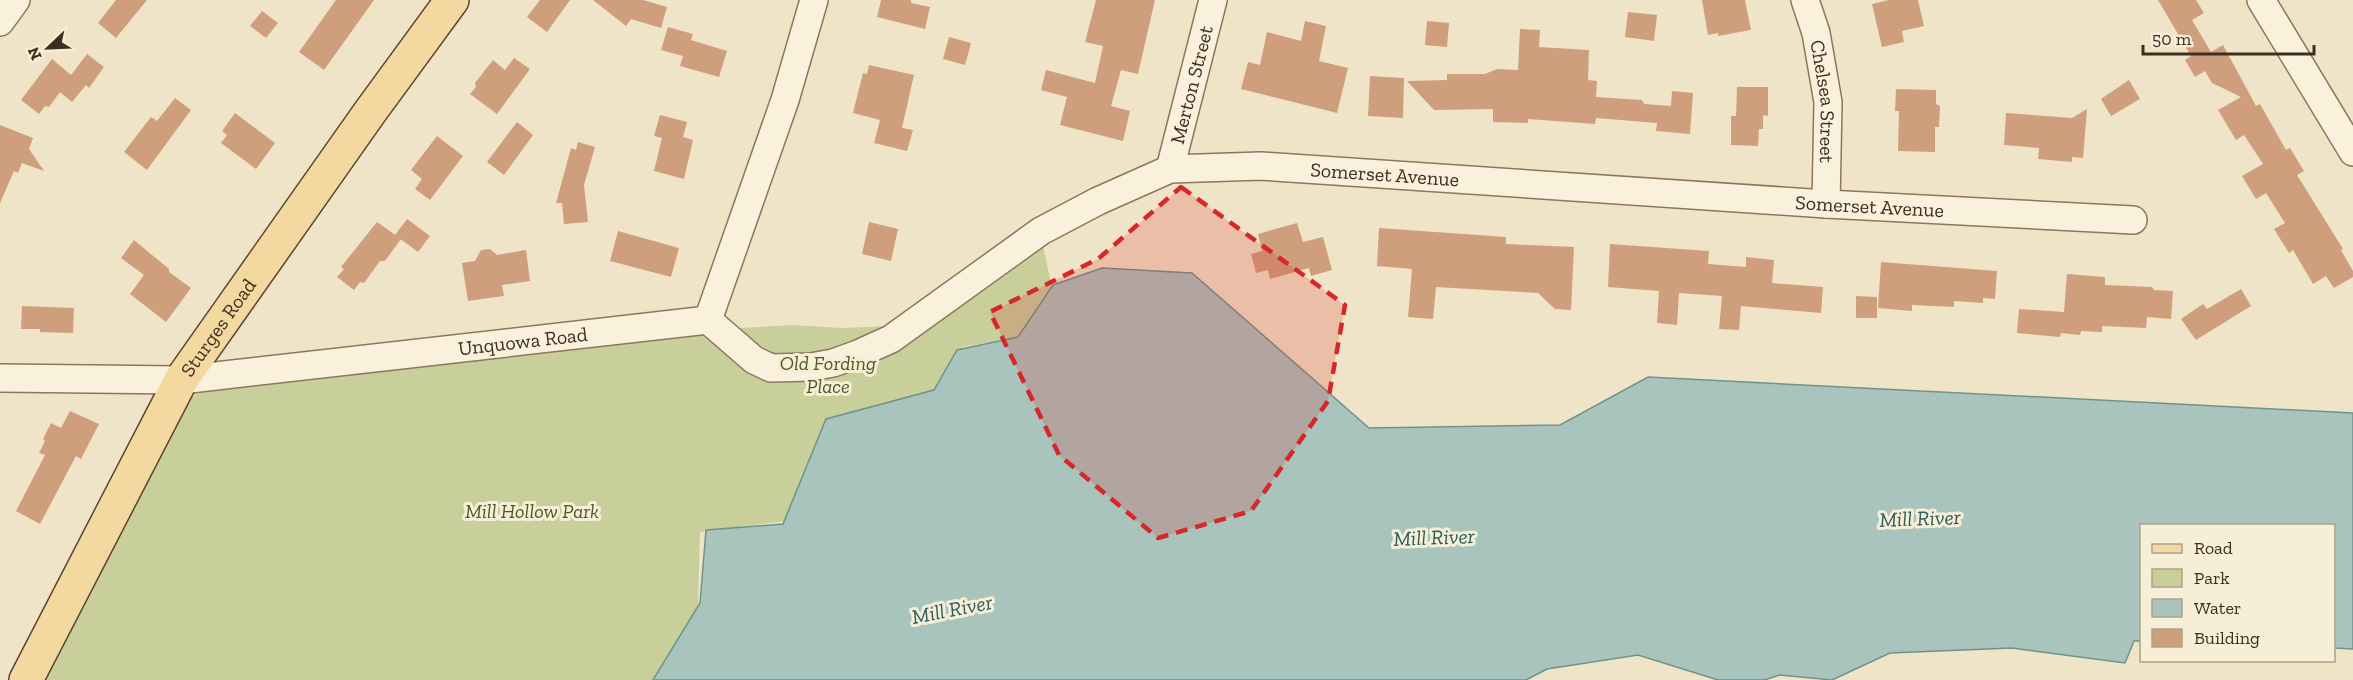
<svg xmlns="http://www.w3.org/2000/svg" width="2353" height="680" viewBox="0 0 2353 680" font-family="'Zilla Slab',serif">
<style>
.green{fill:#c9cf9b}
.water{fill:#a9c4bc;stroke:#6f938a;stroke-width:1.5}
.building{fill:#cf9f7d}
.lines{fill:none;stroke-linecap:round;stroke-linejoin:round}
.minor-casing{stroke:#8d765c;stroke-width:30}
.major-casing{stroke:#5b4430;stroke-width:36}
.minor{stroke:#faf1dc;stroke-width:27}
.major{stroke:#f3d9a0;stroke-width:33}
.marked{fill:#d62828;fill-opacity:0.2;stroke:#d62828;stroke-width:4.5;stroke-dasharray:12 8;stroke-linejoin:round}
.labels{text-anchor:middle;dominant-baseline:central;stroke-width:6;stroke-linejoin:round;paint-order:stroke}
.street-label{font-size:20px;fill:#3d2e20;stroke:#f7eed8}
.park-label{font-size:20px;font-style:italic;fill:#4d5a26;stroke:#f7eed8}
.water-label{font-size:21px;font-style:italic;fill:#2f5d5a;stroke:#f7eed8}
</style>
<rect width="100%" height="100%" fill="#f0e4c8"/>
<!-- green -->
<path class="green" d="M1043,246L1053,292L1018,337L962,347L932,394L785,521L700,532L698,606L661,680H39L187,402L196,394L208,388L678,321L740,328L793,325L841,328L919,325Z"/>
<!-- water -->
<path class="water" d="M1102,268L1192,273L1369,428L1560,425L1648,377L2353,413V649L2334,648V526H2142L2141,641H2134L2125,663L2012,648L1890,653L1832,680L1780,675L1764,680H1718L1638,655L1547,669L1526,680H653L700,603L706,530L783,524L826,419L934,390L957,350L1018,337L1053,285Z"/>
<!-- building -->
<g class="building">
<path d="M116,0H147L116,38L98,23Z"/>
<path d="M336,0H374L324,70L299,52Z"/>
<path d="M540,0H570L547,32L527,17Z"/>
<path d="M593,0H643L667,7L661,28L631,19L626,26Z"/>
<path d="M881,0H911V3L930,7L925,29L877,17Z"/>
<path d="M1096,0H1155L1138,74L1121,70L1111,106L1130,111L1123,141L1060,125L1067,97L1041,90L1046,70L1095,83L1103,46L1085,42Z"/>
<path d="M1702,0H1745L1751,30L1718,36V33L1708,35Z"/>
<path d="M1889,0H1918L1924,26L1902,31L1904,42L1882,47L1872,4Z"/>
<path d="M2158,0H2196L2204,13L2192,20L2211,52L2223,45L2256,106L2260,104L2286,150L2290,148L2304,171L2297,175L2343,249L2341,250L2353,271V277L2334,288L2326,276L2313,284L2293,250L2289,253L2274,229L2285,223L2266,193L2256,199L2242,176L2263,164L2244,135L2236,140L2218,110L2241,97L2212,83L2205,71L2195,77L2185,60L2191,56Z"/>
<path d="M262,11L278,23L266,38L250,26Z"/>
<path d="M1628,12L1657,15L1654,41L1625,37Z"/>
<path d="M1305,21L1326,26L1319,61L1348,68L1337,113L1241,89L1248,62L1260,65L1267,32L1301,41Z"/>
<path d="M1427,21L1449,23L1447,47L1425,45Z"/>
<path d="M668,27L693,34L691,40L727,51L719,77L680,66L683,56L661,50Z"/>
<path d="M1520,29L1540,30L1539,47L1589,50L1588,80L1597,81L1596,97L1642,100L1644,104L1671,106L1672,91L1693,93L1690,134L1656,131L1657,123L1596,118L1595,124L1528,119V123L1493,122V109L1434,110L1407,81L1447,80V74H1485L1497,69L1518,70Z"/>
<path d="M949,37L971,43L965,65L943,59Z"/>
<path d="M87,54L104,67L89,88L86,85L72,102L60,92L49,107L45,106L39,114L21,100L52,59L71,75Z"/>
<path d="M514,58L530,69L497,114L470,94L476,87L475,83L493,60L505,70Z"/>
<path d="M869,65L914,75L902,128L913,130L907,151L874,143L880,120L853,113L863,73L867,74Z"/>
<path d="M1370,76L1404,78L1403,118L1368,116Z"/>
<path d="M2129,80L2140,99L2111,116L2101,99Z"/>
<path d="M1737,87H1768V116L1763,115V129H1759L1758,146L1731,145V116H1736Z"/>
<path d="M1896,89L1936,90V104L1940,106L1939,127H1935V152L1898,151L1899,111H1895Z"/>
<path d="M175,98L191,110L147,170L124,152L151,117L157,121Z"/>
<path d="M2087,109L2083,158L2072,157V162L2038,159L2039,148L2004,145L2006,113L2072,118Z"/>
<path d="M235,113L275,143L256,169L221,143L227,135L222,131Z"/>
<path d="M660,115L687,122L683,137L693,140L684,179L654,171L662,138L654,136Z"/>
<path d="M517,122L533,135L504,175L487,162Z"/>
<path d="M0,125L33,138L29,149L44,171L22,163L18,173L14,171L0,203Z"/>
<path d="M437,136L463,156L430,200L415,189L422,179L411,170Z"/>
<path d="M578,142L595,147L584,185L588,222L564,224L562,203H556L571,148L576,150Z"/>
<path d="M407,219L430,236L418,252L395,235Z"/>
<path d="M377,222L401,239L385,261H380L364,283L360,282L354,290L337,277L344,269L341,267Z"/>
<path d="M869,222L898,229L891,261L862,254Z"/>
<path d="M1297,223L1303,242L1323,237L1332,270L1311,276L1309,268L1270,279L1268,270L1256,273L1251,254L1262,251L1258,234Z"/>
<path d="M1379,228L1506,237V244L1574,247L1571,310L1555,309L1538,293L1436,287L1433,319L1408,317L1412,269L1377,266Z"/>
<path d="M618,231L679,248L671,277L610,261Z"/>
<path d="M134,240L169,269V272L191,288L166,322L130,294L144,275L121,258Z"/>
<path d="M1610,244L1709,251L1708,264L1746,267V257L1774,260L1772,283L1823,287L1821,313L1741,306L1739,330L1719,329L1722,296L1679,293L1677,325L1657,323L1659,291L1608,287Z"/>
<path d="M490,249L497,255L526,250L530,281L502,285L504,296L468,301L462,263L475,261L481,250Z"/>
<path d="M1881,262L1997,271L1995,299L1983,298V303L1954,301V307L1912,305V311L1878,308Z"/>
<path d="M2067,274L2105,277V285L2152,287L2154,290L2173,291L2171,319L2147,317L2146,328L2102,326V332L2081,331L2080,335L2061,333L2060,337L2017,333L2019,309L2064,312Z"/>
<path d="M2241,289L2251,306L2196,340L2181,319L2203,304L2207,309Z"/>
<path d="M1856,296L1877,297V318H1856Z"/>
<path d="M22,306L74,308L73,333L40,332V329H21Z"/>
<path d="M70,411L99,424L81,459L76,456L40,524L16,511L45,455L39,453L45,441L43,439L51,423L61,428Z"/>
</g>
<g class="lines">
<defs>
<g id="minor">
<path id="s1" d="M1805,0L1816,33L1828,102L1826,204"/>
<path d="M2261,0L2353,152"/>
<path d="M0,22L16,0"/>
<path id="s2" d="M1170,169L1213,0"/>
<path id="s3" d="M708,320L754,360L771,368L811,367L833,363L858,354L891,339L1041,231L1098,201L1170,169L1261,166L1826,204L2133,220"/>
<path id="s4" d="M0,378L181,380L708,320L785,100L814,0"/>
</g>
<g id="major">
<path id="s5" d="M26,680L181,380L370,112L452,0"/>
</g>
</defs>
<!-- minor casing -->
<use href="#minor" class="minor-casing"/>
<!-- major casing -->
<use href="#major" class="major-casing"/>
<!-- minor -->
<use href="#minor" class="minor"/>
<!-- major -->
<use href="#major" class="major"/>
</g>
<!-- marked area -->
<path class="marked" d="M1181,187L1345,305L1328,401L1251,511L1158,538L1059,455L990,312L1098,259Z"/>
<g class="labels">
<!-- street labels -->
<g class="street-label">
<text stroke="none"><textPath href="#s2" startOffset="87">Merton Street</textPath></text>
<text stroke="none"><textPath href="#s1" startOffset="104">Chelsea Street</textPath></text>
<text stroke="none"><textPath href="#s3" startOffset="748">Somerset Avenue</textPath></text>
<text stroke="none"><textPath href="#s3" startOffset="1234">Somerset Avenue</textPath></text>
<text stroke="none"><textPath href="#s5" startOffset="402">Sturges Road</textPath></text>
<text stroke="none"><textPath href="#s4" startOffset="525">Unquowa Road</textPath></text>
</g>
<!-- park labels -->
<g class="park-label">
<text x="828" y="363">Old Fording<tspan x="828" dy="23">Place</tspan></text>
<text x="532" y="511">Mill Hollow Park</text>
</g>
<!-- water labels -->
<g class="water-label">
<text transform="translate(1920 518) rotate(-2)">Mill River</text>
<text transform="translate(1434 537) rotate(-2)">Mill River</text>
<text transform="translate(952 609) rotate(-11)">Mill River</text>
</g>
</g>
<!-- legend -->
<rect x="2140" y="524" width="195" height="138" fill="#f7eed8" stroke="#ada18e" stroke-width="1.5"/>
<rect x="2152" y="544" width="30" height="9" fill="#f3d9a0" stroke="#ada18e" stroke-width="1.5"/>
<text x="2194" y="554" font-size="18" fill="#3d2e20">Road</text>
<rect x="2152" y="569" width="30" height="18" fill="#c9cf9b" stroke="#ada18e" stroke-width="1.5"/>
<text x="2194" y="584" font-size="18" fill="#3d2e20">Park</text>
<rect x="2152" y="599" width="30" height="18" fill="#a9c4bc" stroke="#ada18e" stroke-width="1.5"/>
<text x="2194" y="614" font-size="18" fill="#3d2e20">Water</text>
<rect x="2152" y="629" width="30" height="18" fill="#cf9f7d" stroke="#ada18e" stroke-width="1.5"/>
<text x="2194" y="644" font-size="18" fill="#3d2e20">Building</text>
<!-- north arrow -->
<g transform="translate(48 48) rotate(247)" stroke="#f7eed8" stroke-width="4.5" paint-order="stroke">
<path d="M0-4.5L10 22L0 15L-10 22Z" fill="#3d2e20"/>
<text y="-9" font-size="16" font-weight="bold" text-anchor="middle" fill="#3d2e20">N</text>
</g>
<!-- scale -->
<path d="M2143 45v9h171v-9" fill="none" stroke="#3d2e20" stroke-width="3"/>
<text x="2152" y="45" font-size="18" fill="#3d2e20" stroke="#f7eed8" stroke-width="4.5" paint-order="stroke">50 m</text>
</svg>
